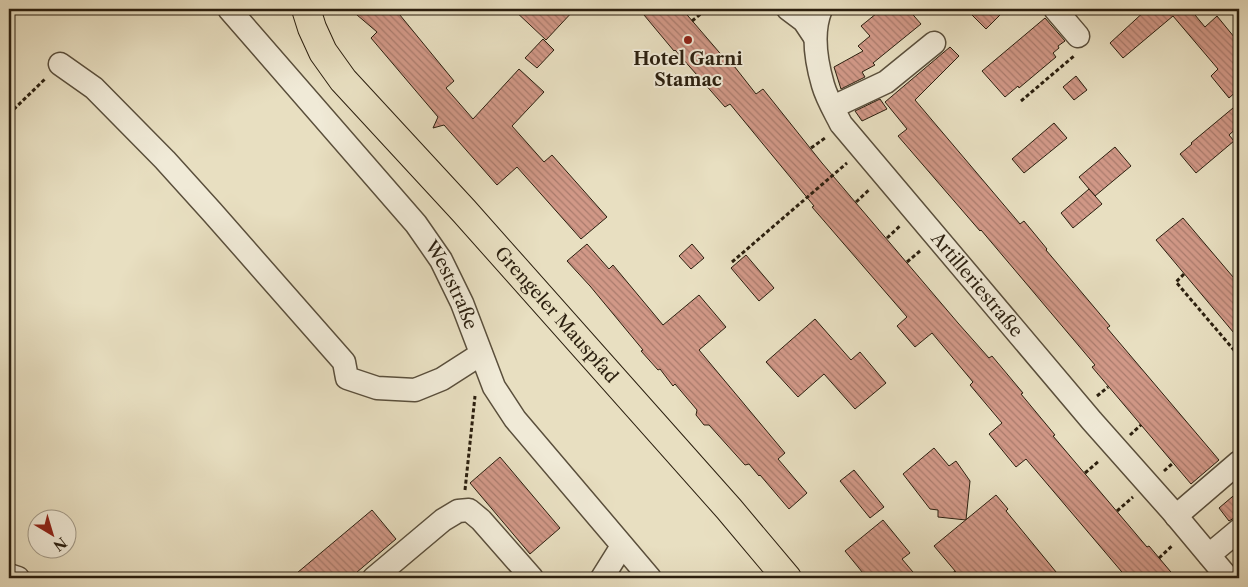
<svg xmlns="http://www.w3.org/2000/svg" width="1248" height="587" viewBox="0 0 1248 587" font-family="'Libre Caslon Text',serif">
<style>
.building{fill:url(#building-back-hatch);stroke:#2b1f0f}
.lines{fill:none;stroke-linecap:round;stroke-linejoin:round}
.minor-casing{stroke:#5a4f3c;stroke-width:25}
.major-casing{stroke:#2b1f0f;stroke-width:30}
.path{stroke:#2b1f0f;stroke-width:3;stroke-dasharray:4 2.5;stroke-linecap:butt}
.minor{stroke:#f0ead7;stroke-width:22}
.major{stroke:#e8dfc1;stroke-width:28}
.poi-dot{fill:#8f2418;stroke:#f0ead7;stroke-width:2}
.labels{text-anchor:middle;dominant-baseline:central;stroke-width:4;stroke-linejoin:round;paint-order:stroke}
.poi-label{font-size:18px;font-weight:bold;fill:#2b1f0f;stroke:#f0ead7}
.street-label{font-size:18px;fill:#2b1f0f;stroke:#f0ead7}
</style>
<defs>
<pattern id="building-back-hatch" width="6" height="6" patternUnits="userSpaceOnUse" patternTransform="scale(1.25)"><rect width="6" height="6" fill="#d19887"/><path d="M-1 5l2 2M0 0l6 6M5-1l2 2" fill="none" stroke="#aa7b6d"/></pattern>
</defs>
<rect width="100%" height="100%" fill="#e8dfc1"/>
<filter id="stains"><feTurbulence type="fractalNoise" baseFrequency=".004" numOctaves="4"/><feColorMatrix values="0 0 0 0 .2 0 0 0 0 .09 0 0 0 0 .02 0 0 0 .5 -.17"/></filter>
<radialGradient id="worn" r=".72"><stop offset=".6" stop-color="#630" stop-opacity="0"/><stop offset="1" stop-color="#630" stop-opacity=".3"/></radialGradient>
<!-- building -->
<g class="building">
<path d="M350,9H395L454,81L446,88L473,119L519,69L544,92L512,126L544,162L552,155L607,217L581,239L517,167L497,185L444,125L433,128L438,117L371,38L377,32Z"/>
<path d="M513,9H575L546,40Z"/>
<path d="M639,9H682L725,59L727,57L756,94L763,89L822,163L958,323L989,358L992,356L1023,393L1021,394L1055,435L1053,436L1147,547L1149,546L1176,578H1127L1026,459L1016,467L989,434L1002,423L970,385L973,382L932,333L915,347L897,326L907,317L812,207L814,206L730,104L725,107L675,50L674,51Z"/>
<path d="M882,9H908L921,24L873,63L875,65L862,72L865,77L841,89L834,67L863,51L858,46L870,36L861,26Z"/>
<path d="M966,9H1006L986,29Z"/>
<path d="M1147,9H1190L1205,27L1217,16L1239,43V89L1229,98L1211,76L1218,69L1173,16L1123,58L1110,43Z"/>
<path d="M1045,18L1065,41L1058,46L1059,48L1053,53L1056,57L1019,88L1018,86L1005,97L982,71Z"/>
<path d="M543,39L554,50L537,68L525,58Z"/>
<path d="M950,47L959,56L915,100L1020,224L1024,221L1047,249L1046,250L1110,326L1107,328L1219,460L1191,484L1092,367L1095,365L981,230L980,231L898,136L907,129L885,102Z"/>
<path d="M1076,76L1087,90L1074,100L1063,87Z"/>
<path d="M880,99L887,109L862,121L855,111Z"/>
<path d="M1239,103V126L1229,135L1234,141L1196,173L1180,154L1192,144L1191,143Z"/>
<path d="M1054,123L1067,138L1024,173L1012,159Z"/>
<path d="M1115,147L1131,166L1095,196L1079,177Z"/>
<path d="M1089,189L1102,204L1073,228L1061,213Z"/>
<path d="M1183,218L1239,284V339L1156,240Z"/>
<path d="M587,244L609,269L613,265L663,325L699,295L726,327L699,350L785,453L778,459L807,493L789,509L760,475L759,476L749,464L745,465L709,425H704L696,415L697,410L692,404L675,384L673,386L660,369L658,370L641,351L643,350L590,286L567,261Z"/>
<path d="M692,244L704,258L691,269L679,256Z"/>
<path d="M746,255L774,288L759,301L731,268Z"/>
<path d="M815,319L851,360L860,352L886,383L855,409L824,374L798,397L766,362Z"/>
<path d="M934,448L949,466L956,461L970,481L966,520L938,517V510L930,509L903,474Z"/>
<path d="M500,457L560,528L530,554L470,483Z"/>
<path d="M854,470L884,507L870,518L840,481Z"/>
<path d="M1239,491V515L1229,521L1219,508Z"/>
<path d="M996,495L1008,509L1006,511L1061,578H961L934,546Z"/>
<path d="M372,510L396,539L350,578H291Z"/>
<path d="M883,520L910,553L902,559L918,578H867L845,551Z"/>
</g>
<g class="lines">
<defs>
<g id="minor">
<path id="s1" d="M229,9L416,224L441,260L462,303L494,387L515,419L650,578"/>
<path d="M788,9L804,21L814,36"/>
<path id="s2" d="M821,9C811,33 816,61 823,85C827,99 835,112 841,124L1092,421L1172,511L1228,578"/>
<path d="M1055,9L1078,36"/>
<path d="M60,64L94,88L165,160L212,212L344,362L347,378L377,388L415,390L442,379L481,354"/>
<path d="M833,107L886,82L934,43"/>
<path d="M1176,516L1239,462"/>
<path d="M1209,555L1239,530"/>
<path d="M9,575L18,578"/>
<path d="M374,578L443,520L458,511L469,510L481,520L532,578"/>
<path d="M602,578L622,546"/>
</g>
<g id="major">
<path id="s3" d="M306,9L312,28L323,52L343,80L464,211L729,509L787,578"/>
</g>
</defs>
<!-- minor casing -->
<use href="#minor" class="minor-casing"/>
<!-- major casing -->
<use href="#major" class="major-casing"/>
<!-- path -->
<g class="path">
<path d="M692,21L707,9"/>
<path d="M1021,101L1074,56"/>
<path d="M9,114L45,79"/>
<path d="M811,148L825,138"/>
<path d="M856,202L870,189"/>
<path d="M887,238L901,225"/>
<path d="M732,262L847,163"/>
<path d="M907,262L920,251"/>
<path d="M1184,274L1176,282L1239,356"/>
<path d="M1234,349L1239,344"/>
<path d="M1097,396L1108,387"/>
<path d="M1130,435L1141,425"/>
<path d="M1164,471L1173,463"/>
<path d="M1085,473L1099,461"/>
<path d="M465,490L475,396"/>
<path d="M1117,511L1133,497"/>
<path d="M1159,558L1173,545"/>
<path d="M947,578L957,571"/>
</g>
<!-- minor -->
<use href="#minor" class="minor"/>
<!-- major -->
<use href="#major" class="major"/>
</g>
<!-- markers -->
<circle class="poi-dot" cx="688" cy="40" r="5"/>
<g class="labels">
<!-- poi labels -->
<g class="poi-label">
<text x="688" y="59">Hotel Garni<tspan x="688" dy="21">Stamac</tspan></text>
</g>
<!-- street labels -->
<g class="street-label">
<text stroke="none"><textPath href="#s2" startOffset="331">Artilleriestraße</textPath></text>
<text stroke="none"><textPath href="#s1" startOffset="356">Weststraße</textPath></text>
<text stroke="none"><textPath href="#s3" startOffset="398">Grengeler Mauspfad</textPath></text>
</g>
</g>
<!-- margin -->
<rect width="1248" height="587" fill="none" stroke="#e8dfc1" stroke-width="30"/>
<rect x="10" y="10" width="1228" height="567" fill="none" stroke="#2b1f0f" stroke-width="2.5"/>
<rect x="15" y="15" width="1218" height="557" fill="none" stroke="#2b1f0f"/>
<!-- north arrow -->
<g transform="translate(52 534) rotate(142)"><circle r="24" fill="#f0ead7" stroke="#a19987"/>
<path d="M0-4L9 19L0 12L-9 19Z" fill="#8f2418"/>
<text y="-8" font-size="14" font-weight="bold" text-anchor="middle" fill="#2b1f0f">N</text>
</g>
<rect width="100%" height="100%" filter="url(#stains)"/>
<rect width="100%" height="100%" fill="url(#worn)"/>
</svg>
